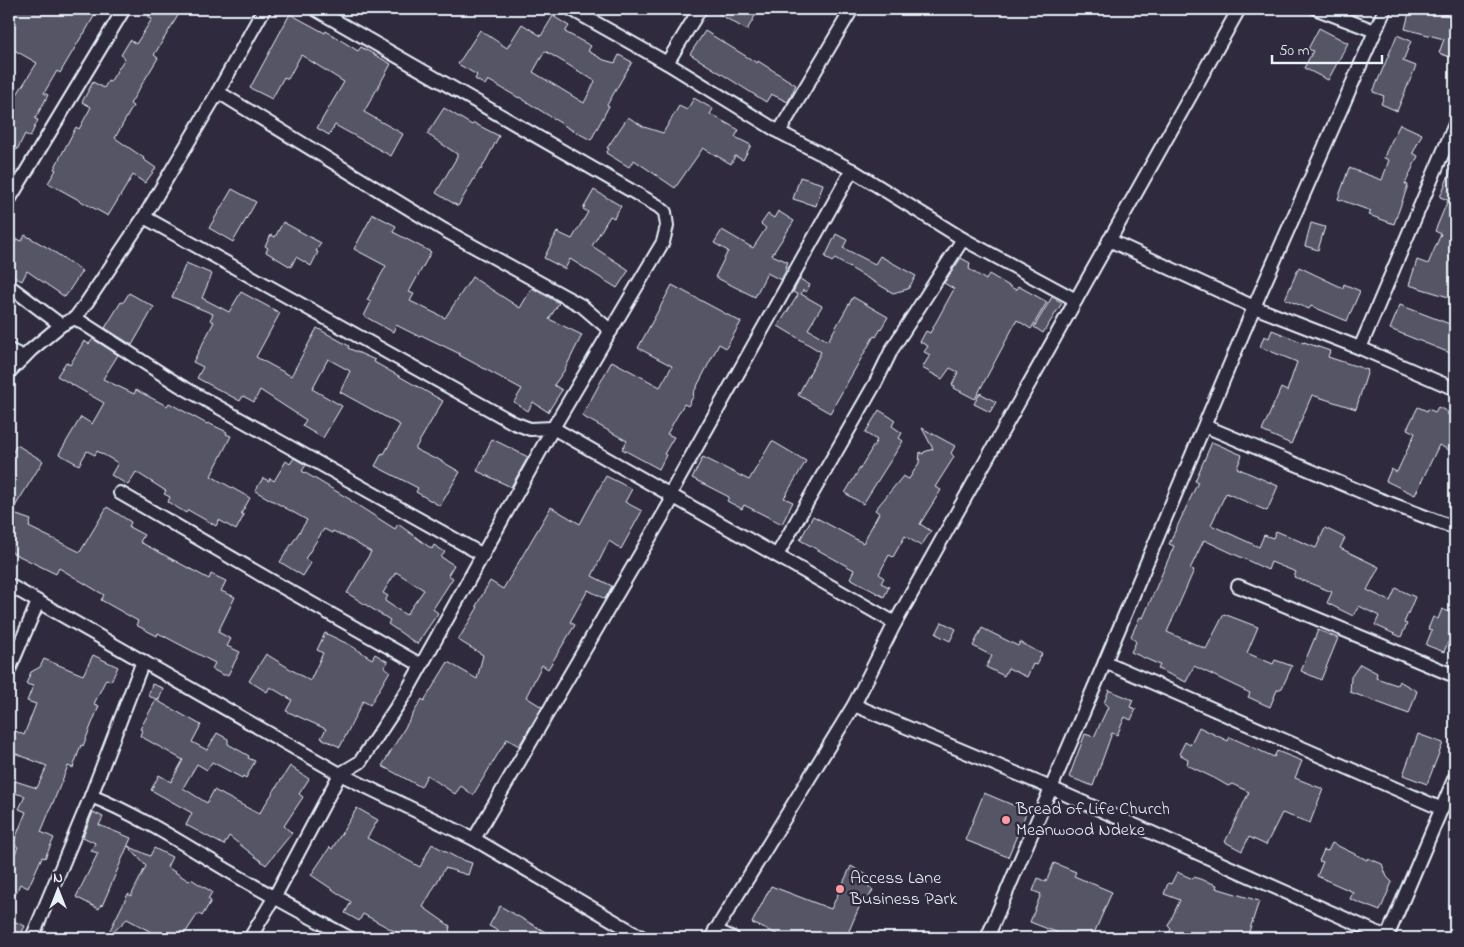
<svg xmlns="http://www.w3.org/2000/svg" width="1464" height="947" viewBox="0 0 1464 947" font-family="'Indie Flower',sans-serif">
<style>
.building{fill:#575565;stroke:#e8f1f8;fill-rule:evenodd}
.lines{fill:none;stroke-linecap:round;stroke-linejoin:round}
.minor-casing{stroke:#e8f1f8;stroke-width:16}
.minor{stroke:#2f2a3d;stroke-width:12}
.poi-dot{fill:#ff9aa2;stroke:#2f2a3d;stroke-width:2}
.labels{text-anchor:middle;dominant-baseline:central;stroke-width:5;stroke-linejoin:round;paint-order:stroke}
.poi-label{font-size:18px;fill:#e8f1f8;stroke:#2f2a3d;text-anchor:start}
</style>
<rect width="100%" height="100%" fill="#2f2a3d"/>
<filter id="ink" filterUnits="userSpaceOnUse"><feTurbulence type="fractalNoise" baseFrequency=".02" numOctaves="2"/><feDisplacementMap in="SourceGraphic" scale="10" xChannelSelector="R" yChannelSelector="G"/><feConvolveMatrix kernelMatrix="1 2 1 2 8 2 1 2 1" color-interpolation-filters="sRGB"/></filter>
<g filter="url(#ink)">
<!-- building -->
<g class="building">
<path d="M16,9H98L84,34H83L60,73L57,71L44,93L48,95L35,119L38,120L30,137L25,134L17,150L9,147V107L37,63L9,47V22Z"/>
<path d="M153,9H182L154,55L158,58L130,104L133,106L115,138L144,158L143,159L156,168L145,183L133,175L108,216L48,183L56,170L54,169L76,127L79,129L91,107L82,102L93,82L104,88L108,81L110,82L125,58L121,55L130,40L136,44L152,19L148,17Z"/>
<path d="M710,9H759L747,30Z"/>
<path d="M1410,9H1438L1437,12L1452,17L1454,11L1455,12V59L1439,53L1444,39L1405,29Z"/>
<path d="M290,14L325,33L326,31L358,51L361,47L391,64L364,112L403,134L391,156L335,125L329,135L317,128L344,82L301,55L288,79L284,77L272,99L250,88Z"/>
<path d="M553,16L569,26L565,32L591,46L588,51L604,60L615,63L619,55L632,62L607,105L609,106L591,140L570,129L519,97V98L488,80L485,85L475,79L477,75L458,64L480,30L507,48L522,24L541,36ZM545,51L595,81L584,103L533,72Z"/>
<path d="M1319,28L1348,43L1328,80L1304,68L1313,51L1308,49Z"/>
<path d="M705,31L757,63L758,61L796,85L788,102L771,94L766,102L690,54Z"/>
<path d="M1397,35L1411,41L1403,61L1416,66L1397,111L1381,104L1384,96L1373,92Z"/>
<path d="M694,98L713,109L710,114L739,130L735,137L751,145L743,160L735,156L731,164L703,148L675,188L634,160L629,167L606,153L609,149L607,148L628,117L644,127L663,133L679,106L687,110Z"/>
<path d="M444,108L472,125L474,123L499,136L481,170L480,169L458,206L436,193L457,157V154L427,134Z"/>
<path d="M1400,124L1422,134L1413,153L1418,156L1405,184L1408,185L1394,224L1369,215L1371,211L1338,199L1349,168L1382,180L1389,160L1384,158L1386,152Z"/>
<path d="M1455,160V299L1409,285L1417,260L1428,264L1441,234L1435,231L1448,200L1440,197Z"/>
<path d="M800,177L823,184L816,206L793,199Z"/>
<path d="M232,189L256,202L233,242L209,228Z"/>
<path d="M594,190L621,206L614,218L610,216L592,246L629,270L617,288L570,259L565,269L544,258L557,232L572,239L588,212L583,209Z"/>
<path d="M778,211L794,221L772,255L788,262L785,269L786,270L781,280L767,273L755,297L715,277L728,251L714,243L722,230L753,248L766,228L761,224L768,214L774,218Z"/>
<path d="M373,214L396,226L393,232L431,252L409,292L414,294L410,301L445,318L472,277L520,308L532,288L559,303L549,319L582,335L564,371L554,385L562,390L548,412L533,402L528,411L514,402L522,389L459,355L460,354L421,335L420,337L396,325L393,332L364,316L371,302L367,300L386,266L354,249Z"/>
<path d="M283,222L321,243L316,251L318,252L311,266L296,257L291,267L266,252L268,248L265,246L271,235L275,237Z"/>
<path d="M1311,223L1325,227L1318,250L1305,246Z"/>
<path d="M836,234L847,240L843,248L875,264L880,256L916,276L908,289L893,293L835,259L832,262L825,257Z"/>
<path d="M25,235L50,249L82,271L65,297L27,271L22,281L9,274V253L17,239L22,241Z"/>
<path d="M961,258L970,263L969,269L986,280L989,274L1016,290L1018,286L1047,302L1031,329L1017,320L975,399L954,388L955,386L952,385L958,372L950,368L942,379L922,368L930,355L924,352L928,346L920,342L926,331L930,333L954,289L944,283Z"/>
<path d="M186,263L212,274L202,298L229,312L241,292L280,313L256,357L291,376L317,328L349,346L348,348L375,360L374,362L443,401L415,449L435,459L436,458L460,472L440,506L416,492L418,488L375,466L382,453L384,454L400,425L340,392L350,371L328,359L312,389L342,406L323,438L302,426L306,420L260,390L254,402L243,396L240,401L197,378L203,367L193,362L214,322L210,320L213,314L172,297Z"/>
<path d="M1299,267L1343,288L1344,284L1360,291L1347,321L1311,306L1309,309L1285,299Z"/>
<path d="M800,279L810,285L806,292L803,290L801,294L822,306L808,329L828,341L853,297L888,317L876,337L874,336L830,413L798,395L821,352L778,326L798,295L793,292Z"/>
<path d="M672,285L741,322L726,348L719,344L693,394L694,395L688,406L684,404L667,434L674,437L664,454L666,455L659,469L622,449L627,441L582,416L612,361L660,387L672,366L638,348Z"/>
<path d="M129,293L154,307L132,345L105,328L121,302L123,303Z"/>
<path d="M1052,297L1062,303L1043,333L1034,327Z"/>
<path d="M1400,305L1455,326V355L1390,329Z"/>
<path d="M1272,330L1304,343V342L1330,351L1328,357L1368,370L1356,409L1312,395L1291,444L1262,431L1281,388L1287,391L1297,362L1260,347L1264,336L1269,338Z"/>
<path d="M93,339L118,355L103,379L134,394L136,390L167,406L169,403L207,424L208,423L227,432L226,434L231,436L211,476L250,498L241,514L244,515L236,530L219,520L216,526L188,510L186,513L168,502L170,497L164,494L166,491L136,472L128,485L111,475L118,463L97,451L95,455L87,451L79,465L59,454L81,417L92,424L104,403L57,376L66,362L70,365L84,341L89,344Z"/>
<path d="M980,393L996,402L990,412L974,404Z"/>
<path d="M1418,407L1427,411L1428,409L1435,412L1438,407L1448,412L1447,414L1455,419V453L1439,445L1415,495L1386,481L1391,469L1397,472L1415,433L1407,429Z"/>
<path d="M879,410L895,420L892,426L902,433L899,438L903,441L863,504L845,493L877,440L865,433Z"/>
<path d="M922,428L955,446L951,453L954,457L935,487L941,490L920,524L931,531L921,546L905,536L893,557L889,555L879,574L884,578L881,583L889,587L884,597L850,578L854,570L800,540L813,516L863,543L879,513L875,510L903,476L909,479L919,463L920,452L923,454L924,452L933,449Z"/>
<path d="M492,439L528,457L511,487L477,471Z"/>
<path d="M772,441L806,461L784,498L793,502L782,524L744,505L742,509L727,501L729,497L692,478L703,457L749,480Z"/>
<path d="M1212,442L1242,455L1237,468L1278,486L1267,511L1226,493L1211,525L1259,547L1264,535L1273,538L1276,531L1316,548L1325,528L1345,538L1340,548L1379,567L1367,590L1390,601L1396,588L1415,597L1404,623L1407,624L1401,637L1375,625L1379,616L1359,606L1353,616L1327,603L1332,592L1294,577L1296,572L1271,562L1268,570L1204,540L1190,569L1194,570L1167,632L1206,649L1224,614L1258,627L1247,653L1273,664L1275,660L1292,666L1282,688L1277,690L1270,707L1248,697L1250,693L1194,666L1186,682L1158,669L1160,665L1131,652L1136,642L1131,636L1140,617L1143,618L1174,546L1169,544L1198,482L1195,481Z"/>
<path d="M17,445L43,461L11,513L31,520L29,527L80,552L107,507L131,522L129,527L144,535L140,542L209,579L211,574L226,581L221,591L235,597L218,632L231,639L227,646L240,652L228,675H223L212,669L215,663L158,633L157,636L136,625L138,621L101,600L104,595L59,568L56,574L9,551V458Z"/>
<path d="M294,458L306,465L302,471L351,500V501L395,529L398,524L432,549L434,545L445,552L441,557L454,565L448,575L453,578L433,609L438,613L417,644L388,624L390,620L347,593L371,552L351,540L333,531L332,533L324,529L305,559L311,563L303,576L280,562L307,520L255,491L263,478L269,481L270,478L274,481L286,461L290,464ZM396,572L424,590L406,615L385,601L388,596L383,593Z"/>
<path d="M606,476L632,489L625,502L642,511L621,549L609,541L592,576L612,586L605,599L588,590L570,622L575,625L548,669L542,665L526,697L542,707L519,746L507,739L473,795L461,786L455,794L427,775L421,787L382,766L422,699L424,701L448,662L477,679L483,655L458,640L478,607L476,606L490,581L503,589L551,507L580,524Z"/>
<path d="M1442,609L1455,614V631L1450,643L1448,642L1444,652L1426,645L1432,630L1428,629L1433,617L1438,619Z"/>
<path d="M942,622L956,629L950,641L936,634Z"/>
<path d="M982,628L1018,646L1020,642L1042,654L1036,665L1033,664L1027,677L1008,668L1004,676L986,667L992,656L973,646Z"/>
<path d="M1318,630L1338,638L1321,680L1301,671Z"/>
<path d="M325,633L350,645L372,659L375,654L388,662L384,667L390,671L370,705L363,701L340,747L321,738L326,729L286,711L292,700L270,687L267,692L249,681L266,654L310,681L323,653L317,650Z"/>
<path d="M93,655L118,667L111,681L106,679L94,704L99,706L83,746L81,745L73,768L68,766L41,832L54,838L45,858L42,857L28,888L20,884L9,909V868L18,847L13,844L26,812L19,809L25,796L11,792L15,781L37,788L47,766L9,751V728L24,735L36,704L27,701L33,686L26,684L31,672L40,667L44,659L83,675Z"/>
<path d="M1360,664L1377,673L1376,678L1397,685L1399,681L1417,691L1409,714L1350,692L1351,677Z"/>
<path d="M152,684L163,688L159,700L148,696Z"/>
<path d="M1109,690L1133,700L1130,707L1136,709L1131,720L1125,717L1117,735L1112,733L1093,786L1069,777L1085,734L1094,737L1108,707L1104,703Z"/>
<path d="M156,700L201,725L192,742L207,750L217,733L228,739V744L249,756L248,758L255,761L246,778L243,776L242,778L212,762L207,770L197,764L183,788L207,803L214,790L259,814L290,766L309,779L299,794L303,797L284,826L292,833L266,865L229,836L224,845L186,825L192,813L151,790L159,775L171,782L183,760L140,736L142,730L140,729Z"/>
<path d="M1199,727L1228,741L1230,737L1274,757L1277,751L1302,761L1295,778L1323,789L1310,823L1282,813L1266,845L1249,837L1242,851L1225,842L1249,792L1232,784L1228,786L1216,779L1187,765L1188,759L1179,754L1185,742L1190,745Z"/>
<path d="M1418,734L1443,743L1427,784L1403,775Z"/>
<path d="M984,793L1027,811L1008,857L965,840Z"/>
<path d="M357,808L378,820L367,838L420,867L432,844L457,858L472,863L468,875L445,868L423,907L450,926L448,938H407L363,914L359,921L345,913L351,902L311,875L330,847L332,849Z"/>
<path d="M93,812L103,817L99,825L131,838L102,906L101,904L99,909L76,897L98,853L91,851L95,843L83,837Z"/>
<path d="M1332,843L1367,860L1368,858L1382,864L1387,877L1392,882L1380,911L1350,899L1353,892L1317,876L1323,862L1319,861L1324,850L1328,851Z"/>
<path d="M128,846L150,856L154,848L172,857L167,867L189,881L191,879L212,892L208,899L211,901L202,916L199,914L197,915L182,938H150L153,933L127,919L108,937L107,936L128,894L131,896L146,866Z"/>
<path d="M1054,863L1076,872L1074,876L1112,892L1092,938H1071L1030,922L1041,894L1033,891L1038,878L1046,882Z"/>
<path d="M851,866L872,878L868,886L873,890L868,899L863,898L846,938H785L752,923L771,886L831,909Z"/>
<path d="M1177,872L1193,879L1194,877L1217,885L1216,888L1259,901L1247,938H1166L1171,929L1168,926L1180,900L1164,894L1168,883L1171,884Z"/>
<path d="M500,906L556,938H511L489,926Z"/>
<path d="M9,919L25,926L19,938H9Z"/>
</g>
<g class="lines">
<defs>
<g id="minor">
<path d="M571,9L667,63L779,132L852,170L963,239L1076,300"/>
<path d="M1317,9L1375,31"/>
<path d="M667,63L700,9"/>
<path d="M218,92L444,230L582,306L611,331"/>
<path d="M779,132L852,9"/>
<path d="M9,200L124,9"/>
<path d="M144,217L514,423L530,429L553,428L895,623"/>
<path d="M1109,240L1254,307L1360,348L1455,389"/>
<path d="M9,286L61,325"/>
<path d="M75,318L179,385L483,555"/>
<path d="M1360,348L1455,124"/>
<path d="M9,350L24,357"/>
<path d="M9,372L31,350L61,325L75,318L87,302L144,217L218,92L264,9"/>
<path d="M1205,426L1376,498L1455,528"/>
<path d="M120,493L270,580L421,665"/>
<path d="M669,496L852,170"/>
<path d="M777,555L876,382L892,349L963,239"/>
<path d="M9,585L340,774L474,839L643,938"/>
<path d="M1238,586L1455,676"/>
<path d="M1105,662L1442,809"/>
<path d="M9,670L38,602"/>
<path d="M854,705L1051,788L1389,938"/>
<path d="M91,796C141,816 186,846 232,873C271,896 310,917 350,938"/>
<path d="M474,839L673,498"/>
<path d="M715,930L733,938"/>
<path d="M1387,937L1455,777"/>
<path d="M32,938L91,796L143,661"/>
<path d="M250,938L274,898L340,774L360,762L407,691L553,428L663,242L667,226L665,212L658,206L315,9"/>
<path d="M711,938L854,705L895,623L1239,9"/>
<path d="M987,938L1105,662L1254,307L1385,9"/>
</g>
</defs>
<!-- minor casing -->
<use href="#minor" class="minor-casing"/>
<!-- minor -->
<use href="#minor" class="minor"/>
</g>
</g>
<!-- markers -->
<g class="poi-dot">
<circle cx="1006" cy="820" r="5"/>
<circle cx="840" cy="889" r="5"/>
</g>
<g class="labels">
<!-- poi labels -->
<g class="poi-label">
<text x="1016" y="810">Bread of Life Church<tspan x="1016" dy="21">Meanwood Ndeke</tspan></text>
<text x="850" y="879">Access Lane<tspan x="850" dy="21">Business Park</tspan></text>
</g>
</g>
<!-- margin -->
<rect width="1464" height="947" fill="none" stroke="#2f2a3d" stroke-width="30"/>
<rect x="15" y="15" width="1434" height="917" fill="none" stroke="#e8f1f8" stroke-width="2" filter="url(#ink)"/>
<!-- north arrow -->
<g transform="translate(58 890)" stroke="#2f2a3d" stroke-width="4" paint-order="stroke">
<path d="M0-4L9 19L0 12L-9 19Z" fill="#e8f1f8"/>
<text y="-8" font-size="14" font-weight="bold" text-anchor="middle" fill="#e8f1f8">N</text>
</g>
<!-- scale -->
<path d="M1272 55v8h110v-8" fill="none" stroke="#e8f1f8" stroke-width="2.5"/>
<text x="1279" y="55" font-size="15" fill="#e8f1f8" stroke="#2f2a3d" stroke-width="4" paint-order="stroke">50 m</text>
</svg>
